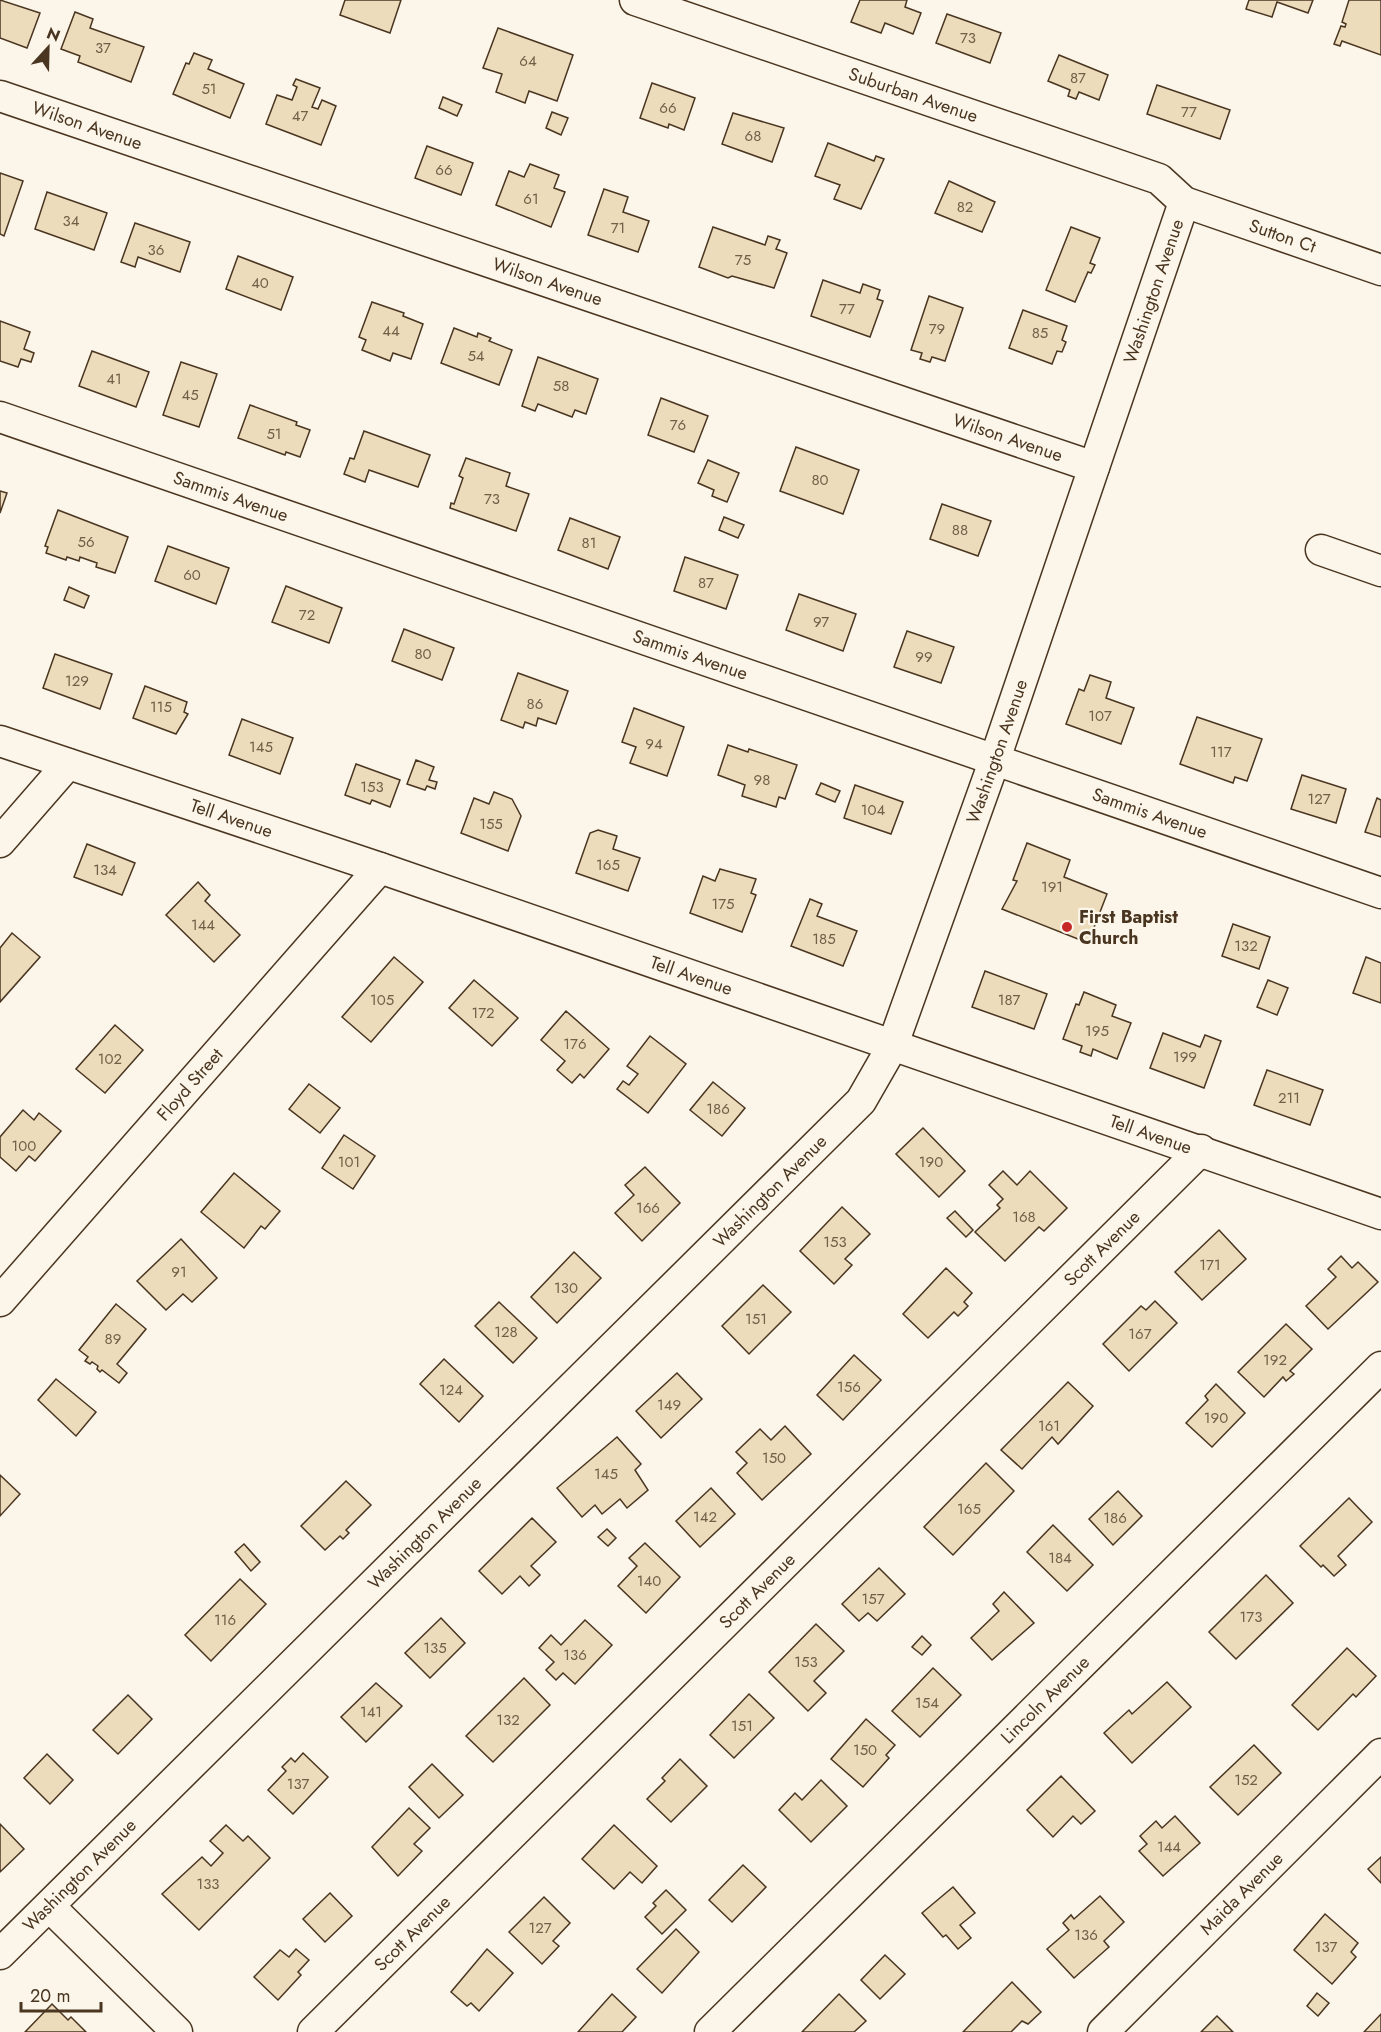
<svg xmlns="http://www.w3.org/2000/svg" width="1381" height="2032" viewBox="0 0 1381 2032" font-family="Jost,sans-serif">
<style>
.building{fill:#ecdcbc;stroke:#4a3520;stroke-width:1.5}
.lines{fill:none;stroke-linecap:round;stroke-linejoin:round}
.minor-casing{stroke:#4a3520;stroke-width:33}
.minor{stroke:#fbf6e9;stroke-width:30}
.poi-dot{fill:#c62828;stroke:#fbf6e9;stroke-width:2}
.labels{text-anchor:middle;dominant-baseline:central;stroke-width:4.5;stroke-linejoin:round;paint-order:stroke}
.number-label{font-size:15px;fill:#725f47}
.street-label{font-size:18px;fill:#4a3520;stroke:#fbf6e9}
.poi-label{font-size:18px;font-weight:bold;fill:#4a3520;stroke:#fbf6e9;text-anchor:start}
</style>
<rect width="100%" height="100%" fill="#fbf6e9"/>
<!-- building -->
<g class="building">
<path d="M0,0L40,13L27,48L0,38Z"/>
<path d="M345,0H401L390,33L340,15Z"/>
<path d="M860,0H907L905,7L921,13L913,34L885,23L881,33L851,22Z"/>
<path d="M1249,0H1313L1308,13L1277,2L1272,17L1246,9Z"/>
<path d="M1349,0H1381V55L1342,41L1340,46L1334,44L1341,26L1345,27L1346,24L1342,22Z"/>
<path d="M75,12L93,19L90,28L144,47L131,82L78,62L80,56L61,49Z"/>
<path d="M947,14L1001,33L990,63L936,43Z"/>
<path d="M498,28L573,55L557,101L529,91L525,103L496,92L502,74L483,68Z"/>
<path d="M194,53L212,60L208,69L244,84L230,118L173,94L186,63L189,64Z"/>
<path d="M1059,55L1108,75L1099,100L1079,92L1076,99L1068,96L1070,90L1048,81Z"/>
<path d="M296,79L320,88L312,107L318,109L322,100L336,106L321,145L266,124L277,95L292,100L297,87L293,85Z"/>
<path d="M652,83L695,98L684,130L669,124L668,128L640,118Z"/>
<path d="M1157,85L1230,110L1220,139L1147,114Z"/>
<path d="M443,97L462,105L457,116L439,108Z"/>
<path d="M552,112L568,118L561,135L546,128Z"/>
<path d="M733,113L784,128L772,162L722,144Z"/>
<path d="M828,143L874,161L876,156L884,159L861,209L834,199L840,185L815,176Z"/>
<path d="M427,146L473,163L461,195L415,178Z"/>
<path d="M530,164L559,175L554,188L565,192L551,227L496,205L509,171L524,177Z"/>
<path d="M0,173L23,181L4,236L0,234Z"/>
<path d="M949,181L995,202L982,232L935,213Z"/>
<path d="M604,189L628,197L623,212L649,221L638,252L588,235Z"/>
<path d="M47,192L107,213L94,250L35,229Z"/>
<path d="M135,223L190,242L180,272L138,257L135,267L121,262Z"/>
<path d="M713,227L765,245L768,236L780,240L776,249L787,253L774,288L732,276L728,278L699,267Z"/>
<path d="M1071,227L1100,238L1090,263L1095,265L1091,273L1088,272L1075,302L1046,290Z"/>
<path d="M238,256L293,277L281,310L226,289Z"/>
<path d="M823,280L860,293L863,284L880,290L877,299L883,301L870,337L811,316Z"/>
<path d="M929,296L963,308L945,361L932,357L930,362L920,359L922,353L911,350Z"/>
<path d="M372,302L404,313L403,316L423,324L411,359L393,353L390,361L362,350L366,340L359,337Z"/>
<path d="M1023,310L1067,326L1062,340L1066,342L1062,352L1057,351L1052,364L1009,348Z"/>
<path d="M0,321L30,332L24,349L34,353L31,362L21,359L18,367L0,361Z"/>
<path d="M454,328L477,337L478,333L491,338L489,341L512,350L499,385L441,363Z"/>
<path d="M92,351L149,372L136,407L79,386Z"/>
<path d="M538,357L598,379L586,414L575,410L572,417L538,404L535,411L522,406Z"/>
<path d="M181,362L217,374L199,427L163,415Z"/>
<path d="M661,398L708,416L694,452L648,435Z"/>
<path d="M250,405L297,422L296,425L310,430L300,457L286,452L285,455L238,438Z"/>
<path d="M364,431L430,455L418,487L369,470L365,482L344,474L350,458L354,459Z"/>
<path d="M796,447L859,470L843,514L780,491Z"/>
<path d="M466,458L510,473L506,486L529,494L516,531L450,508L451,503L454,504L463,478L459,476Z"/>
<path d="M708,460L739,473L727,502L712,496L714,490L698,483Z"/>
<path d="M0,491L7,493L0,513Z"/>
<path d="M942,504L991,521L978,556L930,539Z"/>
<path d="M58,510L128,537L115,573L96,567L97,563L80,557L79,561L67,557L66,560L46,553L48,547L45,546Z"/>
<path d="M724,517L744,525L738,538L719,530Z"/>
<path d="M570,518L620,537L608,569L558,550Z"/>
<path d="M168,546L229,568L216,604L155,581Z"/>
<path d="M685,557L738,575L726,609L674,591Z"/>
<path d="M286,586L342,608L329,643L272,622Z"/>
<path d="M69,587L89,596L84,608L64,600Z"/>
<path d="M799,594L856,614L843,651L786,630Z"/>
<path d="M404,629L454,648L442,680L392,661Z"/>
<path d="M907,631L954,647L941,683L894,667Z"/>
<path d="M55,654L112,674L100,709L43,688Z"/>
<path d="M518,673L568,691L556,724L538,718L536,726L525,722L523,728L501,720Z"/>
<path d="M1090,675L1111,682L1106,698L1134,708L1121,744L1066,724L1079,689L1084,691Z"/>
<path d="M145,686L187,702L184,712L188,714L176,734L133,718Z"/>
<path d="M634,708L684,727L667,776L630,763L636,747L622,742Z"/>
<path d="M1197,717L1262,739L1247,781L1235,777L1233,783L1180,764Z"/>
<path d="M242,719L293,738L280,774L229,755Z"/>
<path d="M728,745L748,752L749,749L797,765L785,799L779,797L776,807L742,796L745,785L718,775Z"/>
<path d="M416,760L434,767L429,780L437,782L435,789L427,786L425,790L407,784Z"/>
<path d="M356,764L400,780L390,807L372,800L370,804L345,795Z"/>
<path d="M1302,775L1346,789L1336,823L1291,809Z"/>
<path d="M821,783L840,791L835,802L816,794Z"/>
<path d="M855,785L903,802L891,834L844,818Z"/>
<path d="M494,792L512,799L521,816L508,851L461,833L474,798L489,804Z"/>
<path d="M1377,798L1381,800V837L1365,832Z"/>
<path d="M598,830L617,836L613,849L640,858L628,891L576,873L590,833Z"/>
<path d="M1027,843L1070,860L1064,877L1107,894L1088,943L1002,909L1017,881L1013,880Z"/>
<path d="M87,844L135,863L122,895L74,877Z"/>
<path d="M720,869L756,879L751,893L756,895L742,932L690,913L703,876L715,881Z"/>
<path d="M198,882L210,895L205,901L240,935L214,962L166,915Z"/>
<path d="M810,899L822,904L817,916L857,931L843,966L791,946Z"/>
<path d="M1233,924L1270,937L1259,969L1222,956Z"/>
<path d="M12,933L40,957L0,1002V948Z"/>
<path d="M394,957L423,982L371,1042L342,1017Z"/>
<path d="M1366,957L1381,963V1003L1353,993Z"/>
<path d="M985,971L1047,994L1034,1029L972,1007Z"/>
<path d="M474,980L518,1018L492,1046L449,1008Z"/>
<path d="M1268,980L1288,988L1277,1015L1257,1007Z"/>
<path d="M1084,992L1116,1005L1112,1016L1131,1023L1117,1059L1093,1049L1091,1056L1080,1052L1082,1046L1063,1039L1076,1004L1079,1005Z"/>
<path d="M566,1011L609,1049L584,1078L580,1074L572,1083L557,1070L565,1061L541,1040Z"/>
<path d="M115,1025L143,1050L105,1093L76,1069Z"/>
<path d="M1163,1033L1200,1047L1205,1035L1221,1041L1204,1088L1150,1068Z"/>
<path d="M650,1036L686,1064L648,1113L617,1089L623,1081L629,1085L638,1074L627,1066Z"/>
<path d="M1267,1070L1323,1090L1310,1125L1254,1105Z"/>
<path d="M713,1082L745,1108L722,1136L690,1110Z"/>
<path d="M309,1084L340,1108L320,1133L289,1109Z"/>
<path d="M23,1110L34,1120L39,1113L61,1131L35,1161L29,1156L16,1171L0,1157V1137Z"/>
<path d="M923,1128L965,1171L939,1197L896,1154Z"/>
<path d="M344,1135L375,1156L353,1189L322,1168Z"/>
<path d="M645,1167L680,1203L642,1241L615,1213L634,1195L625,1185Z"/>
<path d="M1003,1171L1017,1185L1030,1171L1067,1208L1044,1231L1039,1227L1005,1261L975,1232L1000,1208L997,1205L1003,1199L989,1185Z"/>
<path d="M234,1173L280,1211L265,1229L261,1226L244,1248L201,1212Z"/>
<path d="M842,1207L870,1234L845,1259L852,1265L834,1284L800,1251Z"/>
<path d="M955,1211L973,1230L966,1237L947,1218Z"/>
<path d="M1219,1230L1246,1259L1202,1300L1175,1272Z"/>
<path d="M181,1239L217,1278L192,1302L183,1294L166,1310L137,1281Z"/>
<path d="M574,1252L601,1278L557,1323L531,1297Z"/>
<path d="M1341,1256L1352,1268L1358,1262L1378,1282L1328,1329L1306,1306L1336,1277L1328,1269Z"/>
<path d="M946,1268L972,1293L964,1302L968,1306L958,1316L954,1312L928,1338L903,1314Z"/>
<path d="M763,1285L791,1312L749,1354L722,1326Z"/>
<path d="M1155,1301L1177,1323L1129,1371L1103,1344L1141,1306L1146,1310Z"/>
<path d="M499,1302L537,1338L513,1363L475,1326Z"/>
<path d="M116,1304L146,1329L117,1364L127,1373L119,1383L102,1370L100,1372L97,1369L98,1366L92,1362L90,1364L85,1361L88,1357L79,1350Z"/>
<path d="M1286,1324L1312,1349L1290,1371L1294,1374L1286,1381L1283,1377L1264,1397L1238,1372Z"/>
<path d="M854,1355L881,1380L843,1420L817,1395Z"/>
<path d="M444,1359L483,1396L459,1422L420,1384Z"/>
<path d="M677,1373L702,1399L661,1438L636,1411Z"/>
<path d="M56,1379L96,1412L76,1436L38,1400Z"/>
<path d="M1068,1382L1093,1406L1058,1444L1052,1437L1022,1469L1001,1450Z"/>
<path d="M1216,1384L1245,1413L1212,1447L1186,1423L1208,1400L1205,1396Z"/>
<path d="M785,1426L811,1454L762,1500L737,1473L747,1463L736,1452L760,1429L771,1440Z"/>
<path d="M617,1437L641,1464L635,1470L648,1490L627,1508L620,1499L602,1514L595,1505L582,1517L557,1488Z"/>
<path d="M986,1463L1014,1491L953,1555L924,1527Z"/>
<path d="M0,1475L20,1494L0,1516Z"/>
<path d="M346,1481L371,1505L346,1530L349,1533L343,1539L340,1536L325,1550L301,1526Z"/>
<path d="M711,1488L735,1514L700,1547L676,1521Z"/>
<path d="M1118,1491L1142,1516L1113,1545L1089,1519Z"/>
<path d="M1349,1498L1372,1522L1338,1556L1346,1565L1334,1576L1323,1565L1321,1567L1300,1546Z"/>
<path d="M532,1518L556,1542L531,1566L540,1575L529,1586L520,1576L502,1594L479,1571Z"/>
<path d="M1053,1525L1093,1565L1067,1591L1027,1552Z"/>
<path d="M607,1529L616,1538L608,1546L598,1537Z"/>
<path d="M645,1543L680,1577L646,1613L618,1586L637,1566L629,1558Z"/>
<path d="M244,1544L260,1562L251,1571L235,1552Z"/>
<path d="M879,1568L905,1594L877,1621L868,1613L859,1621L842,1604Z"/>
<path d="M1266,1575L1293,1603L1236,1659L1209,1632Z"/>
<path d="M240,1579L266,1604L211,1661L185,1635Z"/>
<path d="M1004,1592L1034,1623L992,1660L971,1638L999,1611L993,1604Z"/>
<path d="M441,1618L465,1643L430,1678L405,1653Z"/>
<path d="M585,1620L612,1645L575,1684L563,1673L556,1680L546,1670L554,1662L539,1648L551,1635L561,1645Z"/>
<path d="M816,1624L844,1651L814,1681L826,1693L808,1711L769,1672Z"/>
<path d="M922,1636L931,1645L922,1655L912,1647Z"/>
<path d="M1347,1648L1376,1676L1356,1697L1353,1694L1318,1730L1292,1705Z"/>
<path d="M933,1668L961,1695L920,1737L892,1711Z"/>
<path d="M524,1678L550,1705L493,1762L466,1736Z"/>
<path d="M1167,1682L1191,1707L1132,1763L1104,1733L1129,1710L1132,1714Z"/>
<path d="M376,1683L402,1706L366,1742L341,1717Z"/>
<path d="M749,1694L774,1718L734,1758L710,1735Z"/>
<path d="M128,1695L152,1719L118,1754L93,1730Z"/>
<path d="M866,1719L895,1745L886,1755L889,1758L863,1787L831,1759Z"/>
<path d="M1254,1745L1281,1773L1238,1815L1210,1787Z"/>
<path d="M303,1753L328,1777L293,1814L268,1790L286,1771L282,1767L291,1758L295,1762Z"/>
<path d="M47,1754L73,1780L50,1804L24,1778Z"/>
<path d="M680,1759L707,1786L671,1822L647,1799L665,1781L662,1778Z"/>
<path d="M432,1764L463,1795L439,1818L409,1787Z"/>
<path d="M1061,1776L1095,1811L1081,1824L1073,1816L1053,1837L1027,1810Z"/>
<path d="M821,1780L847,1806L811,1842L779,1810L795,1793L802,1800Z"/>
<path d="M409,1808L430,1828L414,1844L422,1851L398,1876L372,1847Z"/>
<path d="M1175,1816L1200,1843L1163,1876L1139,1851L1147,1844L1140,1836L1156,1821L1162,1828Z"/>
<path d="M0,1824L24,1849L0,1872Z"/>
<path d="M226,1825L243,1841L248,1836L270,1858L199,1930L162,1894L202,1857L211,1866L223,1853L210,1841Z"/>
<path d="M614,1825L657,1866L642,1883L630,1872L614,1889L582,1859Z"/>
<path d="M1381,1857V1883L1368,1869Z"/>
<path d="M743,1865L766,1887L732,1922L709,1900Z"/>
<path d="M953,1887L975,1913L960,1925L971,1938L958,1949L946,1935L943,1937L922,1913Z"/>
<path d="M666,1890L686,1910L662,1934L645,1917L656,1906L653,1903Z"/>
<path d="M330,1893L352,1916L325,1942L303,1919Z"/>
<path d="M1100,1896L1124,1922L1104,1941L1109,1947L1074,1978L1047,1949L1069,1930L1063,1923L1071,1915L1074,1919Z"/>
<path d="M544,1897L570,1923L553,1941L559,1946L542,1964L509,1932Z"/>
<path d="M1325,1914L1358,1943L1351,1952L1356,1957L1332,1984L1294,1950Z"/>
<path d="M676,1929L699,1952L662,1993L637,1969Z"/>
<path d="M296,1949L309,1960L298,1972L301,1975L278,2000L254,1977L280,1950L289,1957Z"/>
<path d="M487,1949L513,1973L479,2011L471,2003L467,2006L451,1992Z"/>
<path d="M885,1955L905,1974L880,1999L861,1980Z"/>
<path d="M1012,1982L1041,2012L1028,2024L1022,2021L1011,2032H963Z"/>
<path d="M1317,1993L1329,2003L1318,2016L1307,2006Z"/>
<path d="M612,1994L636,2017L622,2032H578Z"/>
<path d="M839,1994L866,2021L854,2032H802Z"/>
<path d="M52,2004L68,2020L71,2017L86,2032H25Z"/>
<path d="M1381,2014V2032H1364Z"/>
<path d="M1217,2016L1233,2032H1201Z"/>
</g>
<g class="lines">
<defs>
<g id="minor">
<path id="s1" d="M635,0L1159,179L1184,202L1381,270"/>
<path id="s2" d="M0,96L1094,467"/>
<path id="s3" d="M0,417L1381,893"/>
<path d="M1321,550L1381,571"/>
<path id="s4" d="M0,741L380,868L1381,1214"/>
<path d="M0,842L68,764"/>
<path id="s5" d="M0,1301L380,868"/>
<path d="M49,1906L177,2032"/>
<path id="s6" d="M0,1954L861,1101L892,1047L995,759L1184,202"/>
<path id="s7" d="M313,2032L1201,1150"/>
<path id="s8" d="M710,2032L1381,1367"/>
<path id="s9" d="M1103,2032L1381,1754"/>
</g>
</defs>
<!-- minor casing -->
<use href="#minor" class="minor-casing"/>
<!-- minor -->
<use href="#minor" class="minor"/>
</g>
<!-- markers -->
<circle class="poi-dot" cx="1067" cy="927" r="6"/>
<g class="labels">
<!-- number labels -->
<g class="number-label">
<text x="968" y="38">73</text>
<text x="103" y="48">37</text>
<text x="528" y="61">64</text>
<text x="1078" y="78">87</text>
<text x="209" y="89">51</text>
<text x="668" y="108">66</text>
<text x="1189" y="112">77</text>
<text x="300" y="116">47</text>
<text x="753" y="136">68</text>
<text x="444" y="170">66</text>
<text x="531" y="199">61</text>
<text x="965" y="207">82</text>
<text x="71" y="221">34</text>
<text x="618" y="228">71</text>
<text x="156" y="250">36</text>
<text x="743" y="260">75</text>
<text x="260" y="283">40</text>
<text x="847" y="309">77</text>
<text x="937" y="329">79</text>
<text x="391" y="331">44</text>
<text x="1040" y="333">85</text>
<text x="476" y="356">54</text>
<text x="114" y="379">41</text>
<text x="561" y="386">58</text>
<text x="190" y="395">45</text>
<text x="678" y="425">76</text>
<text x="274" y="434">51</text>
<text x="820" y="480">80</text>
<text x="492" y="499">73</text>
<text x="960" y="530">88</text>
<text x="86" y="542">56</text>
<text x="589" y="543">81</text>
<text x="192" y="575">60</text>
<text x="706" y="583">87</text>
<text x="307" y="615">72</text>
<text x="821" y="622">97</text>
<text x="423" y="654">80</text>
<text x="924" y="657">99</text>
<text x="77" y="681">129</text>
<text x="535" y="704">86</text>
<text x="161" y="707">115</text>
<text x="1100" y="716">107</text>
<text x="654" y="744">94</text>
<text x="261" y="747">145</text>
<text x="1221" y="752">117</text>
<text x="762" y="780">98</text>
<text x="372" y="787">153</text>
<text x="1319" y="799">127</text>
<text x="873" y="810">104</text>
<text x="491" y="824">155</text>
<text x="608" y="865">165</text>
<text x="105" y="870">134</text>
<text x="1052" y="887">191</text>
<text x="723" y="904">175</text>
<text x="203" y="925">144</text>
<text x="824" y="939">185</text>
<text x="1246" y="946">132</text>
<text x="382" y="1000">105</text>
<text x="1009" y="1000">187</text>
<text x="483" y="1013">172</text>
<text x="1097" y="1031">195</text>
<text x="575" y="1044">176</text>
<text x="1185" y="1057">199</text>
<text x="110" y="1059">102</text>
<text x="1289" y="1098">211</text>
<text x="718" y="1109">186</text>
<text x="24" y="1146">100</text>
<text x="349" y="1162">101</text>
<text x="931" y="1162">190</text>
<text x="648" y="1208">166</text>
<text x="1024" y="1217">168</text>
<text x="835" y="1242">153</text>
<text x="1210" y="1265">171</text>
<text x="179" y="1272">91</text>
<text x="566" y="1288">130</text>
<text x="756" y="1319">151</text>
<text x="506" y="1332">128</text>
<text x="1140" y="1334">167</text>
<text x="113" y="1339">89</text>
<text x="1275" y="1360">192</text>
<text x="849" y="1387">156</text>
<text x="451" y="1390">124</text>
<text x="669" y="1405">149</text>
<text x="1216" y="1418">190</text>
<text x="1049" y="1426">161</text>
<text x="774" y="1458">150</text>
<text x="606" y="1474">145</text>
<text x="969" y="1509">165</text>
<text x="705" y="1517">142</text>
<text x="1115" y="1518">186</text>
<text x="1060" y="1558">184</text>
<text x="649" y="1581">140</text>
<text x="873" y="1599">157</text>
<text x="1251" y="1617">173</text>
<text x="225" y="1620">116</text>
<text x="435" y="1648">135</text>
<text x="575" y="1655">136</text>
<text x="806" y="1662">153</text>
<text x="927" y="1703">154</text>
<text x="371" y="1712">141</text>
<text x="508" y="1720">132</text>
<text x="742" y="1726">151</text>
<text x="865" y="1750">150</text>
<text x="1246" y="1780">152</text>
<text x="298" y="1784">137</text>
<text x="1169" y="1847">144</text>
<text x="208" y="1884">133</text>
<text x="540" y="1928">127</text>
<text x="1086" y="1935">136</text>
<text x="1326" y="1947">137</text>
</g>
<!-- street labels -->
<g class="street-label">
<text stroke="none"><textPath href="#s1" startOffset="294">Suburban Avenue</textPath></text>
<text stroke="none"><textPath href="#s2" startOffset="92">Wilson Avenue</textPath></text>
<text stroke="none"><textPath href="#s1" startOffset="692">Sutton Ct</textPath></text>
<text stroke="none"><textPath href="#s2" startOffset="578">Wilson Avenue</textPath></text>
<text stroke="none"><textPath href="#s6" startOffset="2074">Washington Avenue</textPath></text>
<text stroke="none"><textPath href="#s2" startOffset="1064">Wilson Avenue</textPath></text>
<text stroke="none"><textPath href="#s3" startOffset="244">Sammis Avenue</textPath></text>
<text stroke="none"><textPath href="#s3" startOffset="730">Sammis Avenue</textPath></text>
<text stroke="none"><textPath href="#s6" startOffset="1588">Washington Avenue</textPath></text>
<text stroke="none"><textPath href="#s3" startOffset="1216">Sammis Avenue</textPath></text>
<text stroke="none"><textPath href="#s4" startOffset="244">Tell Avenue</textPath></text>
<text stroke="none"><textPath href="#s4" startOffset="730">Tell Avenue</textPath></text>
<text stroke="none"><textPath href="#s5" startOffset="288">Floyd Street</textPath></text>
<text stroke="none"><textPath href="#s4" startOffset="1216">Tell Avenue</textPath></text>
<text stroke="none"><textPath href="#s6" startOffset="1084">Washington Avenue</textPath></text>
<text stroke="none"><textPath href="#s7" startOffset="1112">Scott Avenue</textPath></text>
<text stroke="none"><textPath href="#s6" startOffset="598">Washington Avenue</textPath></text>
<text stroke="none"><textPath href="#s7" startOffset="626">Scott Avenue</textPath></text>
<text stroke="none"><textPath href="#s8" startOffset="472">Lincoln Avenue</textPath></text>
<text stroke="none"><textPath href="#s6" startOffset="112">Washington Avenue</textPath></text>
<text stroke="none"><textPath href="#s9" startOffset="196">Maida Avenue</textPath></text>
<text stroke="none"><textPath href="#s7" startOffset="140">Scott Avenue</textPath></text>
</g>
<!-- poi labels -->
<g class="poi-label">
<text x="1079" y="917">First Baptist<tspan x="1079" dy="21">Church</tspan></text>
</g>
</g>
<!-- north arrow -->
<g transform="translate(48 48) rotate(22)" stroke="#fbf6e9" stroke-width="4.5" paint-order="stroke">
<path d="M0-4.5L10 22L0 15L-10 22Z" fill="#4a3520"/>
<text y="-9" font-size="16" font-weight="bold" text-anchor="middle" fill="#4a3520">N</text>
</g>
<!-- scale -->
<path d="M21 2002v9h80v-9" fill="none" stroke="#4a3520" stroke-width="3"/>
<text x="30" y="2002" font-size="18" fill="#4a3520" stroke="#fbf6e9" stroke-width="4.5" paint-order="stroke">20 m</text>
</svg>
